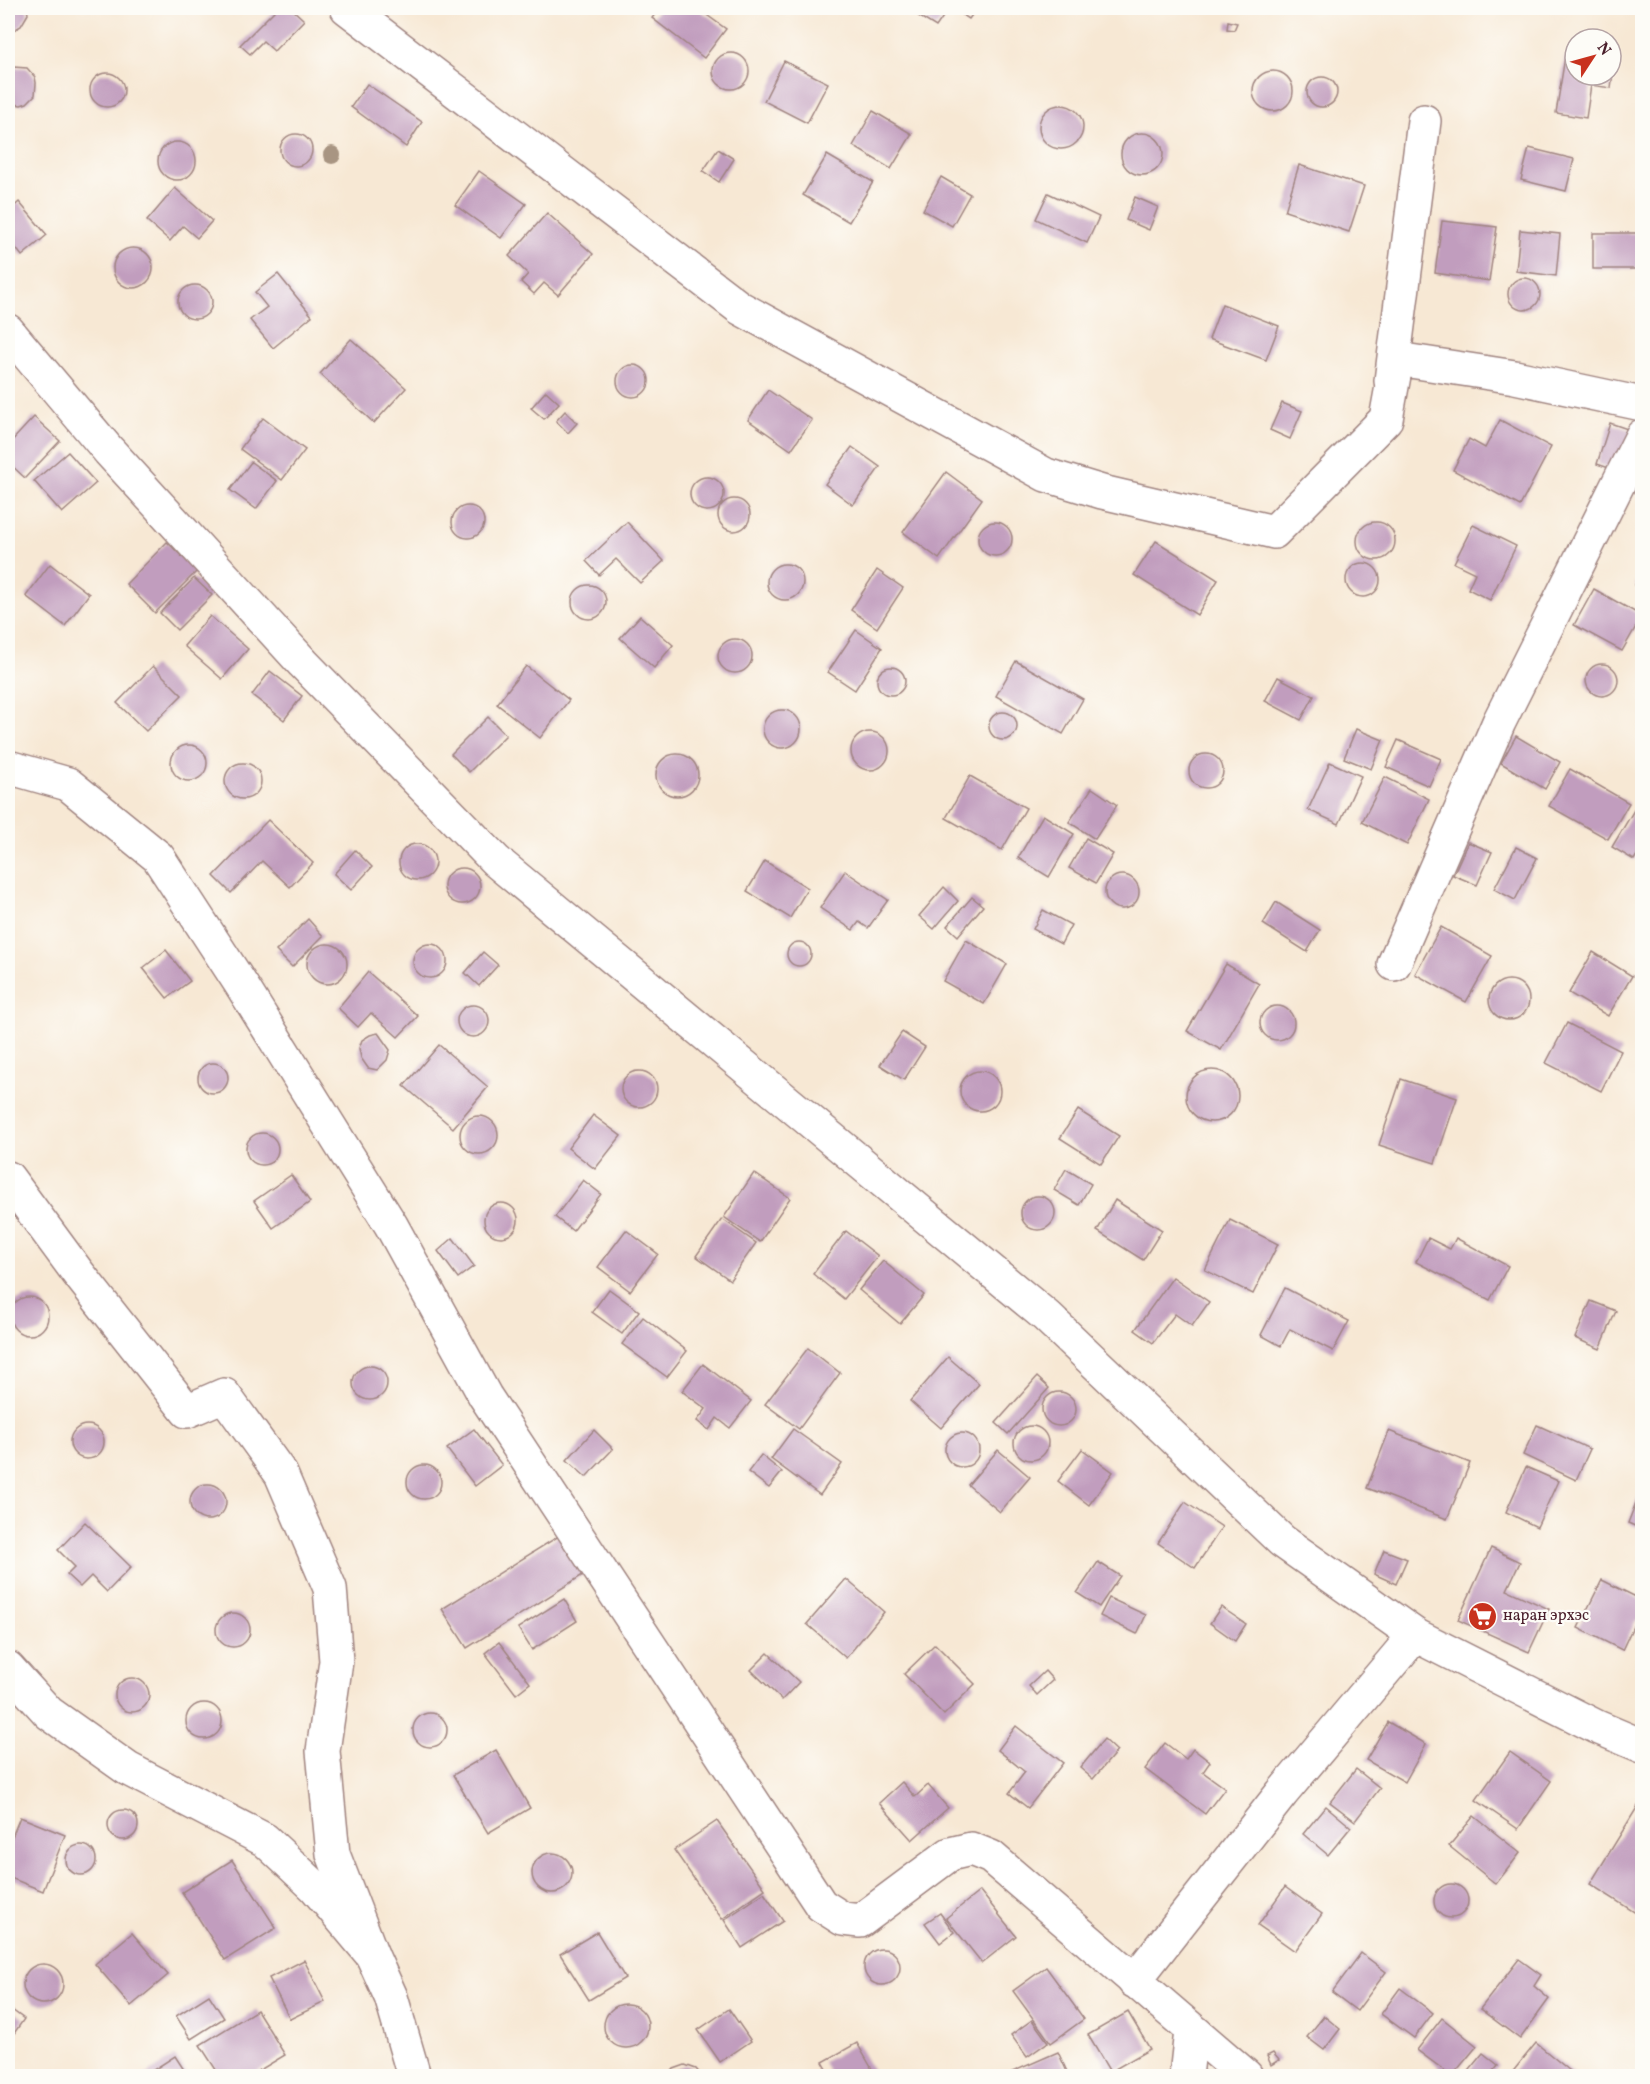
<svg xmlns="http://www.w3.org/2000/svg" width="1650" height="2084" viewBox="0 0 1650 2084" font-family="Vollkorn,serif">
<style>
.building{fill:#c19dbe}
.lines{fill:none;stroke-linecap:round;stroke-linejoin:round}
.street-casing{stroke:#a08480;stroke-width:36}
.street{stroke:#fff;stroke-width:33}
.tree{fill:#a89582}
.labels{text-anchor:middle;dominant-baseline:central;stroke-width:4.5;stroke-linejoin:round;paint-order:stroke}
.poi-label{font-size:16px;fill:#4a1f2b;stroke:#fdfcf7;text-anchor:start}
</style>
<rect width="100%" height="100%" fill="#fdfcf7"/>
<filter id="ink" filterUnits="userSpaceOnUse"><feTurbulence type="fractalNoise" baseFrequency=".0167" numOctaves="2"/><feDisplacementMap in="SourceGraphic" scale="12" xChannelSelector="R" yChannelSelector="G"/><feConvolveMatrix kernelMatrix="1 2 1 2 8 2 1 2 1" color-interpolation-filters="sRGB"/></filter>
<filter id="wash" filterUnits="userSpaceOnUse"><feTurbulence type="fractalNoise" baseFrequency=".008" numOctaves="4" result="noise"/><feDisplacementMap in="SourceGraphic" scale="24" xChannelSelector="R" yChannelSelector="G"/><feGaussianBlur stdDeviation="1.35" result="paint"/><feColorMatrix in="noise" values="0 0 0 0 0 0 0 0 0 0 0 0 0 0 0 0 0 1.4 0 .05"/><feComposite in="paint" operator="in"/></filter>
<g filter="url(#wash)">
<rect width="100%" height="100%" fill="#f7e8d4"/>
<g id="blocks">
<!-- building -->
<g class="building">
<path d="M8,8H27L28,14L21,26L9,33H8Z"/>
<path d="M277,8H291L304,20L274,51L263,41L250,54L240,45Z"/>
<path d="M660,8H697L726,29L704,58L652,18Z"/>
<path d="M915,8H949L936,27L912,12Z"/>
<path d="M952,8H977L969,19Z"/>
<path d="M1228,21L1237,23L1234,30L1227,29Z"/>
<circle cx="731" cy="71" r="18"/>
<path d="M1565,57L1575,58V75H1611V64H1614L1611,88L1591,85L1586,118L1556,113Z"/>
<path d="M784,61L828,83L807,123L764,101Z"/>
<path d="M13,67L27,68L35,77L36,83L35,95L27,103L21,105L8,103V69Z"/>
<circle cx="1273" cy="91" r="20"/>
<circle cx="107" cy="90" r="17"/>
<circle cx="1322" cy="92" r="15"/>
<path d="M367,84L422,122L406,147L351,107Z"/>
<circle cx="1061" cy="127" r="22"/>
<path d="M873,111L912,134L891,169L853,146Z"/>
<circle cx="1142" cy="154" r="21"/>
<circle cx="296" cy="150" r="16"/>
<circle cx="177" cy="161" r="19"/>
<path d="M1529,148L1574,159L1566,191L1521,180Z"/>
<path d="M718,149L734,159L719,182L703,171Z"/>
<path d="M827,155L873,182L849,222L803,195Z"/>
<path d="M1299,165L1364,186L1349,232L1285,211Z"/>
<path d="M479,171L526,204L501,238L455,205Z"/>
<path d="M941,177L970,194L952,226L923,210Z"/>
<path d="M175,188L212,221L197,238L183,226L170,241L147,221Z"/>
<path d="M1048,193L1099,217L1087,243L1036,219Z"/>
<path d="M1135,197L1158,207L1149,230L1126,220Z"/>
<path d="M19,202L47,235L22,256L8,238V212Z"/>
<path d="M547,213L593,254L558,295L544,283L534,294L521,282L528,274L509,256Z"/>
<path d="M1442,221L1497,227L1489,281L1435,273Z"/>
<path d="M1520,230L1560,234L1556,276L1516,271Z"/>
<rect x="1593" y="233" width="49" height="36"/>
<circle cx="133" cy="268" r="20"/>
<path d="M278,274L312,316L273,348L250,320L267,307L255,292Z"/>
<circle cx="1524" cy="294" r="16"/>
<circle cx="195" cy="302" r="17"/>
<path d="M1222,304L1279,326L1266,360L1209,339Z"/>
<path d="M351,339L406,388L374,423L320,374Z"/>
<circle cx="633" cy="381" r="16"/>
<path d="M768,390L812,420L791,450L748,420Z"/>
<path d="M546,391L559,403L544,419L531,408Z"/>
<path d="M1282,403L1302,411L1290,439L1270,430Z"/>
<path d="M565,411L577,423L568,433L556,421Z"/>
<path d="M34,417L60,441L25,478L8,462V445Z"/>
<path d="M263,418L305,450L282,480L240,449Z"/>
<path d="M1500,420L1551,447L1520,506L1453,470L1469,439L1485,448Z"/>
<path d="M1610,423L1642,434V479L1597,464Z"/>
<path d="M852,447L880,467L853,505L825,484Z"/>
<path d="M68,452L96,483L62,513L34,481Z"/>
<path d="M251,462L277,481L256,509L230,490Z"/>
<path d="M946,472L982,499L939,559L903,532Z"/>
<circle cx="707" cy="494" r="17"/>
<circle cx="734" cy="515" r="16"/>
<circle cx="468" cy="522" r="16"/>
<circle cx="1376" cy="541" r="19"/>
<path d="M627,522L664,561L640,583L616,559L599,575L586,561Z"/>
<circle cx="995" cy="539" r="17"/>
<path d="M1473,525L1516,546L1490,600L1468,589L1475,573L1454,563Z"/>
<path d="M1156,541L1218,580L1197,615L1134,575Z"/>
<path d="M167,542L197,571L155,613L126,584Z"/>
<circle cx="1363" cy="580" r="17"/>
<path d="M50,564L89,594L65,626L26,596Z"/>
<circle cx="785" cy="582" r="18"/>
<path d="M877,570L903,588L877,628L851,610Z"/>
<path d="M1642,572V589L1635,585Z"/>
<path d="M194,578L212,595L177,630L160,613Z"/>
<circle cx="589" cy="602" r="17"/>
<path d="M1594,589L1642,616L1622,651L1574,625Z"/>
<path d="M210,616L248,649L222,679L184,646Z"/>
<path d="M640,616L673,645L654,668L620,638Z"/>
<path d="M856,630L882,648L855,690L828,672Z"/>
<circle cx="735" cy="656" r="17"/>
<path d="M1016,661L1083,699L1063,734L996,696Z"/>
<circle cx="1602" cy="680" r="16"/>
<path d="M153,666L182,695L146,731L117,703Z"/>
<path d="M526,666L569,700L540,738L497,704Z"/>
<circle cx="891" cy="681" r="14"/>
<path d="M270,671L302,696L284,720L252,695Z"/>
<path d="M1278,677L1314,696L1301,720L1265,701Z"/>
<circle cx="782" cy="729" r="19"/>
<circle cx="1003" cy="726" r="14"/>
<path d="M488,717L506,735L469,772L451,754Z"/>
<path d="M1356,729L1383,740L1371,769L1344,758Z"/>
<circle cx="870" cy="751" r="19"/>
<path d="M1516,736L1560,762L1545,789L1501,763Z"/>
<path d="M1398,740L1441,759L1429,786L1386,767Z"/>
<circle cx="189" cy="763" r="18"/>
<circle cx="1206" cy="771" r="17"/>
<circle cx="677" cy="775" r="21"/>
<path d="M1330,762L1361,776L1339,824L1308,810Z"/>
<circle cx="243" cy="781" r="18"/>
<path d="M1570,769L1629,803L1608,839L1549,806Z"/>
<path d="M970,776L1026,808L1002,850L946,818Z"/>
<path d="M1385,777L1429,799L1407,845L1362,822Z"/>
<path d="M1092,788L1117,805L1095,839L1069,822Z"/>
<path d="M1634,810L1642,815V847L1634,860L1612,847Z"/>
<path d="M1043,815L1074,834L1049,877L1018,858Z"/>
<path d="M268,820L313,863L290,887L262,861L231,893L214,876Z"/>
<path d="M1086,838L1113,854L1096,883L1069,868Z"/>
<path d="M1468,842L1492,852L1477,885L1453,875Z"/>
<circle cx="417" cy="862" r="18"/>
<path d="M1516,847L1537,858L1515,900L1494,889Z"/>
<path d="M355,850L372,867L351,890L334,874Z"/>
<path d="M765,861L808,888L790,918L747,891Z"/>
<circle cx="462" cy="886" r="18"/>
<path d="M845,871L888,900L868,928L859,922L853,930L820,908Z"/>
<circle cx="1122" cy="892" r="17"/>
<path d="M944,887L958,901L934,929L919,916Z"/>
<path d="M972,897L983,906L958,936L947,926Z"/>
<path d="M1276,902L1320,930L1307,952L1263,924Z"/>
<path d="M1043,910L1071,925L1061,944L1033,929Z"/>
<path d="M308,919L323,936L292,967L276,951Z"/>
<path d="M1441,927L1492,956L1466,1002L1415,974Z"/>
<path d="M966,940L1007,964L984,1004L943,981Z"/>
<circle cx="799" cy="954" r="12"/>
<circle cx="327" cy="964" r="20"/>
<circle cx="430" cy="961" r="17"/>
<path d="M166,950L190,981L167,998L143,968Z"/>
<path d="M483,952L498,965L479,986L465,973Z"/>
<path d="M1593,952L1632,976L1608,1016L1569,993Z"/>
<path d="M1226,964L1259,984L1221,1050L1187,1031Z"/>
<path d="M368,972L418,1016L398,1037L371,1013L358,1027L338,1008Z"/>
<circle cx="1509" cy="1000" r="20"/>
<circle cx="473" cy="1021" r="16"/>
<circle cx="1277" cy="1023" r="17"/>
<path d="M1567,1023L1621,1051L1601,1091L1546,1063Z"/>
<path d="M902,1032L925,1047L904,1080L880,1065Z"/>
<path d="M378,1033L390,1050L387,1060L377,1070L368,1068L361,1058L359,1048L362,1040L370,1035Z"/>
<path d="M439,1045L488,1087L453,1128L404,1086Z"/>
<circle cx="213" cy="1078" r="15"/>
<circle cx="1212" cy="1096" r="26"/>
<circle cx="980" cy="1091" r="20"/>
<circle cx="639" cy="1089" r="18"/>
<path d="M1401,1079L1457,1098L1435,1163L1379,1145Z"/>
<path d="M1078,1110L1119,1136L1101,1164L1060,1138Z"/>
<path d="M593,1115L621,1136L595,1169L568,1148Z"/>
<circle cx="479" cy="1135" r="19"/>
<circle cx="262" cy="1149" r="16"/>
<path d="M1066,1169L1091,1184L1079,1205L1054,1190Z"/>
<path d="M754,1173L790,1198L760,1242L724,1217Z"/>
<path d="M291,1175L310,1202L273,1228L254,1201Z"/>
<path d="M583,1180L601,1194L573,1231L555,1217Z"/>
<circle cx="1038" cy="1213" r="17"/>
<path d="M1115,1200L1162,1230L1143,1260L1097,1231Z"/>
<circle cx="501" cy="1220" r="17"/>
<path d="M722,1219L756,1243L730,1280L696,1256Z"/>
<path d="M1230,1220L1278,1244L1253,1294L1205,1270Z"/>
<path d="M626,1230L658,1254L630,1291L598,1267Z"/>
<path d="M846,1231L878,1256L844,1299L813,1274Z"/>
<path d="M453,1238L474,1266L458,1278L438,1251Z"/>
<path d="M1428,1238L1450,1249L1456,1238L1508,1266L1490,1300L1416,1262Z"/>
<path d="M883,1261L924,1295L900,1324L859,1290Z"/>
<path d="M1173,1277L1209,1302L1192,1326L1175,1314L1153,1343L1135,1330Z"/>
<path d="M1285,1288L1349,1321L1333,1351L1290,1329L1281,1346L1261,1335Z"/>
<path d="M609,1289L639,1311L622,1334L592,1312Z"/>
<circle cx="29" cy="1316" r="19"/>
<path d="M1591,1301L1616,1311L1600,1349L1575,1338Z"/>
<path d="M643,1317L687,1351L667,1377L622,1344Z"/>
<path d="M808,1348L840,1373L799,1429L765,1404Z"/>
<path d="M948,1357L979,1384L941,1428L910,1401Z"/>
<path d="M703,1364L751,1401L730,1428L717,1418L709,1430L697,1421L706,1409L682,1391Z"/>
<circle cx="370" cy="1383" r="17"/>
<path d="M1037,1377L1049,1388L1008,1434L996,1423Z"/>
<circle cx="1059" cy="1409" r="17"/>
<circle cx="87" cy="1442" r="17"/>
<path d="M1537,1425L1590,1449L1576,1480L1523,1455Z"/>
<circle cx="1031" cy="1443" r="17"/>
<path d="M474,1429L502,1465L475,1486L447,1449Z"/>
<path d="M793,1429L842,1464L820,1495L771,1459Z"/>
<path d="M594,1430L613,1449L586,1477L567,1460Z"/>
<path d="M1389,1431L1470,1463L1447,1519L1367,1488Z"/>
<circle cx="962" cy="1450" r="17"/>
<path d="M1082,1449L1113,1472L1089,1505L1058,1481Z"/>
<path d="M998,1450L1030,1477L1000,1512L968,1485Z"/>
<path d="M761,1455L782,1472L769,1488L748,1472Z"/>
<circle cx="424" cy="1482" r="17"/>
<path d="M1526,1467L1558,1481L1537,1527L1506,1512Z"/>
<circle cx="208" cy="1502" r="18"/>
<path d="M1642,1487V1529L1628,1523Z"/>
<path d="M1185,1502L1222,1527L1195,1568L1158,1543Z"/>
<path d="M85,1522L131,1567L107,1592L91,1576L80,1587L67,1575L75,1567L58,1550Z"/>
<path d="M562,1534L586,1573L467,1648L442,1609Z"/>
<path d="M1491,1548L1520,1562L1507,1590L1549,1609L1529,1652L1458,1620Z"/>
<path d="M1384,1550L1407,1559L1396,1584L1374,1574Z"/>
<path d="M1098,1562L1120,1576L1099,1607L1077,1593Z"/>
<path d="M846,1579L884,1612L846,1658L807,1624Z"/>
<path d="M1602,1580L1642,1600V1623L1636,1620L1622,1650L1578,1628Z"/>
<path d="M1109,1598L1146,1615L1137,1634L1100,1616Z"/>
<path d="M564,1599L577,1621L532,1650L518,1628Z"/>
<path d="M1221,1607L1246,1624L1235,1641L1210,1623Z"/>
<circle cx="233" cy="1630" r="17"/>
<path d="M499,1642L530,1683L516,1694L485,1653Z"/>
<path d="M935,1644L975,1684L944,1715L904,1674Z"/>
<path d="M768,1653L799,1682L782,1700L751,1670Z"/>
<path d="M1045,1671L1053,1680L1037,1695L1029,1686Z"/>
<circle cx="132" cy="1695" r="17"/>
<circle cx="204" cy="1721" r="18"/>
<circle cx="430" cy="1730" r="17"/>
<path d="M1388,1722L1426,1744L1405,1782L1366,1760Z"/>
<path d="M1016,1726L1063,1763L1028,1808L1009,1793L1025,1772L998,1750Z"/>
<path d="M1104,1739L1117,1751L1093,1779L1080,1768Z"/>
<path d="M1165,1743L1186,1759L1193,1749L1210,1762L1203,1772L1225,1788L1205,1814L1145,1769Z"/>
<path d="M496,1750L530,1808L488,1833L453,1775Z"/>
<path d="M1510,1752L1551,1781L1518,1829L1476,1800Z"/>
<path d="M1356,1769L1380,1788L1355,1821L1330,1802Z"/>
<path d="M902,1782L915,1797L928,1785L948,1808L912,1840L879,1803Z"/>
<path d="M1641,1801L1642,1803V1917L1590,1884Z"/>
<path d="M1326,1806L1351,1827L1328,1855L1303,1834Z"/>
<circle cx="123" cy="1825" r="15"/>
<path d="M1474,1816L1520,1853L1496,1884L1449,1846Z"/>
<path d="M20,1817L65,1835L43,1891L8,1877V1847Z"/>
<path d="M717,1821L765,1889L722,1919L674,1850Z"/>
<circle cx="81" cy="1860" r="15"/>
<circle cx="552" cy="1873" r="20"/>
<path d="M232,1860L276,1928L225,1960L182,1892Z"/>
<circle cx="1451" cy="1901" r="17"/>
<path d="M1285,1887L1322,1914L1295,1951L1258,1925Z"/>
<path d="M980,1891L1016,1936L982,1963L946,1918Z"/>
<path d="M764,1893L783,1921L742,1948L724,1920Z"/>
<path d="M940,1913L954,1932L940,1943L925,1923Z"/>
<path d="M597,1932L625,1978L589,2000L560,1954Z"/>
<path d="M132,1933L168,1975L131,2006L95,1964Z"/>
<circle cx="882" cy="1967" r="18"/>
<path d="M1361,1953L1386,1972L1357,2011L1332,1992Z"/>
<path d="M1519,1959L1541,1975L1534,1986L1549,1999L1520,2039L1480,2009Z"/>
<path d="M304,1960L325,2002L290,2019L269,1978Z"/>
<circle cx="43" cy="1984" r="20"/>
<path d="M1046,1967L1084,2019L1051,2043L1013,1991Z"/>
<path d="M1400,1988L1433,2013L1414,2038L1381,2014Z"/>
<path d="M209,1995L224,2018L191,2039L176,2016Z"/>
<circle cx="626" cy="2026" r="22"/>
<path d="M8,2007L24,2019L8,2042Z"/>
<path d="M729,2009L751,2041L720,2062L698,2030Z"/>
<path d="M257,2010L285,2055L250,2076H220L200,2045Z"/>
<path d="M1128,2012L1150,2049L1110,2072L1088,2035Z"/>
<path d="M1324,2016L1340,2029L1324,2050L1307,2037Z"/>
<path d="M1442,2018L1477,2046L1452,2076L1417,2050Z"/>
<path d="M1032,2020L1048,2042L1027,2057L1011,2035Z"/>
<path d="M857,2043L876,2076H831L823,2062Z"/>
<path d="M1536,2043L1575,2075L1574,2076L1510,2075Z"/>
<path d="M1058,2052L1069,2076H1014L1012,2072Z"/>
<path d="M1273,2053L1279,2060L1271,2065L1267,2056Z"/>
<path d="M1483,2053L1498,2065L1489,2076H1464Z"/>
<path d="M175,2056L188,2076H144Z"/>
<path d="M685,2065L696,2069L702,2076H668L674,2069Z"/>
</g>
</g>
</g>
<g filter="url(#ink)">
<use href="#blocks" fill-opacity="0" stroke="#a08480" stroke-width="1.5"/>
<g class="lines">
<defs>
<g id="street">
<path d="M347,8L740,308L1046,475L1102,492L1274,532L1386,419L1397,359L1515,377L1642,404"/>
<path d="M8,331L109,451L303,663L496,861L1046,1316L1282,1541L1415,1635L1597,1727L1642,1746"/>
<path d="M1391,381L1424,121"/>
<path d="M8,767L68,784L158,857L242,986L391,1225L485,1396L821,1905L843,1919L860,1921L950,1854L971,1849L991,1857L1246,2076"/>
<path d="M1394,964L1499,722L1642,436"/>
<path d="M8,1178L78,1273L187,1411L224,1395L281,1474L330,1588L336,1661L323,1751L333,1854L372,1955"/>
<path d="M8,1668L49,1713L128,1769L265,1840L315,1887L372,1955L391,1997L414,2076"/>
<path d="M1134,1981L1282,1793L1415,1635"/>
<path d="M1186,2076L1191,2031"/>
</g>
</defs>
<!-- street casing -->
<use href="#street" class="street-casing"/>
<!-- street -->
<use href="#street" class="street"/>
</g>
<!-- trees -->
<circle class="tree" cx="332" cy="155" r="9"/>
</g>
<!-- icons -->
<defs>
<symbol id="supermarket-disc" viewBox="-11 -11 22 22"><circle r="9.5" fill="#c8321e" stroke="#fdfcf7"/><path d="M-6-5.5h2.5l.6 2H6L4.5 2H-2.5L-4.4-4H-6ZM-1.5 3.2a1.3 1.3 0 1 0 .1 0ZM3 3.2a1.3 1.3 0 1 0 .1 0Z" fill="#fff"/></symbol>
</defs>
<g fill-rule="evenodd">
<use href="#supermarket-disc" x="1466" y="1600" width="33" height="33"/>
</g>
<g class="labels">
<!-- poi labels -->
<g class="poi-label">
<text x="1503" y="1616">наран эрхэс</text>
</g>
</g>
<!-- margin -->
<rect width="1650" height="2084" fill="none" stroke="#fdfcf7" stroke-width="30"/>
<!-- north arrow -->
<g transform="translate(1593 57) rotate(54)"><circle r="28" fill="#fdfcf7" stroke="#b5a4a5" stroke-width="1.5"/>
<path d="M0-4.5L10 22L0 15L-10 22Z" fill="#c8321e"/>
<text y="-9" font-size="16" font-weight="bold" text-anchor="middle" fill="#4a1f2b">N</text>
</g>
</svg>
